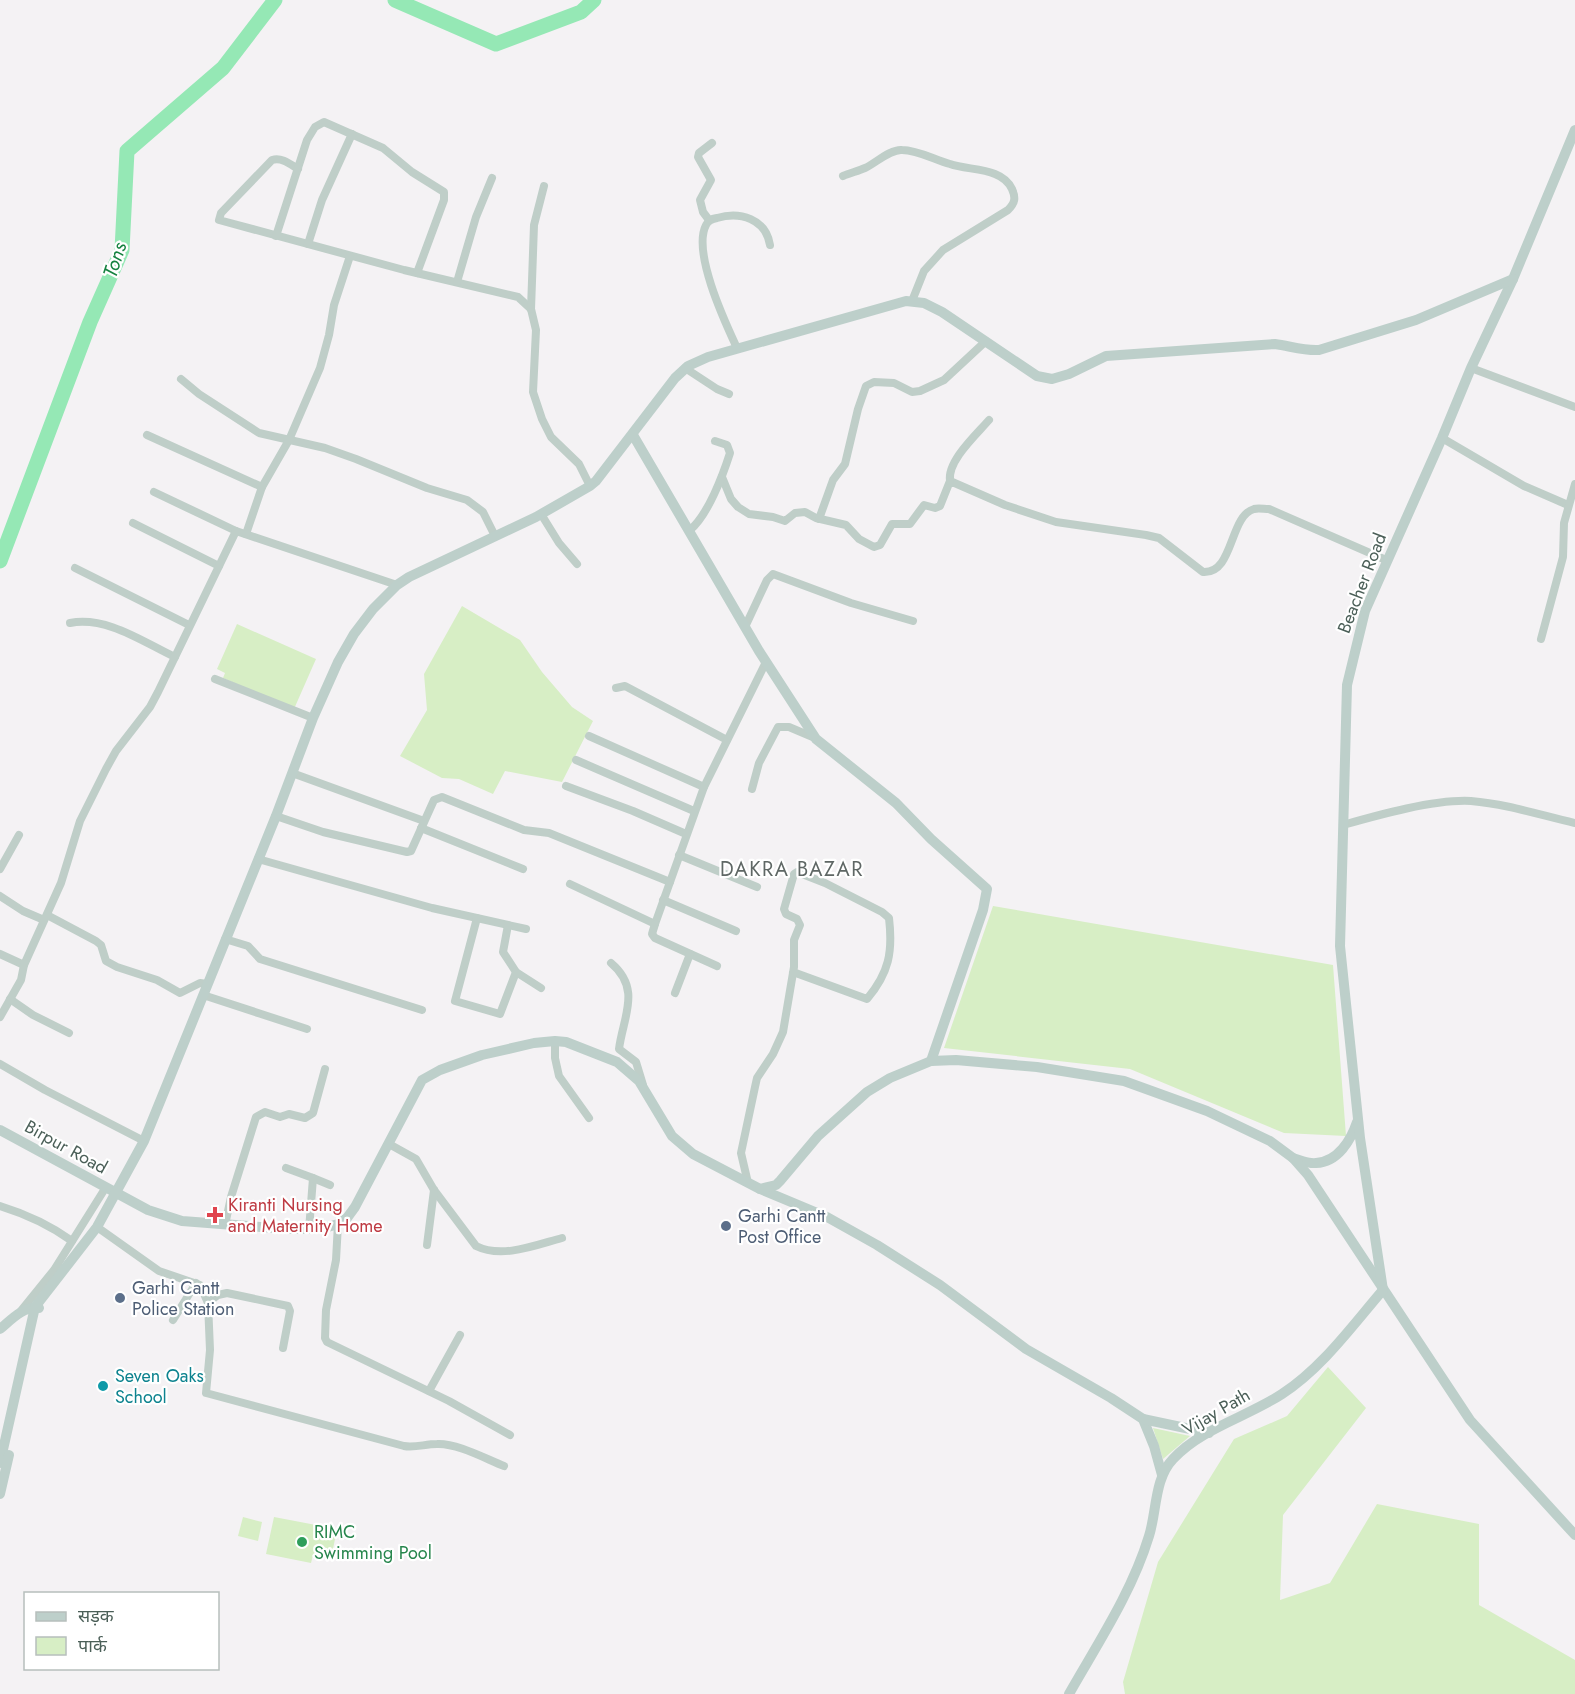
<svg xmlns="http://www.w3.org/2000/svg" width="1575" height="1694" viewBox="0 0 1575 1694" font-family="Jost,'Noto Sans Devanagari',sans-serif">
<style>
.green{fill:#d7eec5}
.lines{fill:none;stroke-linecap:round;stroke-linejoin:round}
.river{stroke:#95e8b5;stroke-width:15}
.street{stroke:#bfcec8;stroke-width:8}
.secondary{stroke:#bdcfca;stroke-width:10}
.health-dot{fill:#e0444e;stroke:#fff;stroke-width:2}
.service-dot{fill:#5c6f8a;stroke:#fff;stroke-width:2}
.culture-dot{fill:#0f9aa8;stroke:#fff;stroke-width:2}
.leisure-dot{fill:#2e9e5b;stroke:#fff;stroke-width:2}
.labels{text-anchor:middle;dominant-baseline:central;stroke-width:4.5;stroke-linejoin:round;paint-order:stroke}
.street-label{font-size:18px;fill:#4b5f58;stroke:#fff}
.health-label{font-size:18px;fill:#be3a42;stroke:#fff;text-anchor:start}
.service-label{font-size:18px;fill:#4e5e75;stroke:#fff;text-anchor:start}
.culture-label{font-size:18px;fill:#0d838f;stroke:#fff;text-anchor:start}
.leisure-label{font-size:18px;fill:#27864d;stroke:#fff;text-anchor:start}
.water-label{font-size:20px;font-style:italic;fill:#158240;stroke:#fff}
.neighbourhood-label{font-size:20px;letter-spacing:1.5px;fill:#5f6765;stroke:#fff}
</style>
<rect width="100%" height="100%" fill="#f4f2f4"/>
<!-- green -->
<g class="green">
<path d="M462,606L520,640L542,672L572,707L593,721L562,782L505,771L493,794L459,779L442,778L400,756L427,710L424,674Z"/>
<path d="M237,624L316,659L294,709L223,678L225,673L217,669Z"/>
<path d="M993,906L1333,965L1346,1136L1284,1133L1130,1069L944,1048Z"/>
<path d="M1328,1367L1366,1408L1283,1515L1280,1600L1330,1583L1377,1504L1479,1524V1605L1575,1660V1694H1125L1123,1682L1158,1562L1234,1439L1287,1416Z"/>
<path d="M1153,1428L1190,1436L1163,1459Z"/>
<path d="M243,1517L262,1522L258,1541L238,1536Z"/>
<path d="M274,1517L337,1529L331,1559L313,1555L311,1563L266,1554Z"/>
</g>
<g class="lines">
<!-- river -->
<g class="river">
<path d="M395,0L496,44L581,12L594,0"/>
<path d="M0,561L90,322L122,250L127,151L223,68L275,0"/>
</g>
<!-- street -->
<g class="street">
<path d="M298,169C290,164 282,157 272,160L221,213L219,220L404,270L518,297L531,309L536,330L533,392L542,419L551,437L579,464L590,486"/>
<path d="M843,176C850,173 858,171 865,168C876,163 890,149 902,150C918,150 935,160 950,164C970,171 1002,167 1012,189C1016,198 1015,203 1008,210L943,250L924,271L912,301"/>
<path d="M709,220L703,212L700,200L711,180L698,157L699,153L712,143"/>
<path d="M276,236L307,140L315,127L324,122L383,148L412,172L444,192V200L417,273"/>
<path d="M308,244L322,200L352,134"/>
<path d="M457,282L476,217L492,178"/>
<path d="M531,309L534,225L544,186"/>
<path d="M737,348C725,322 692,252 706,225C708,220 712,219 717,218C740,211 766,219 770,245"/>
<path d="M685,368L717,389L729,394"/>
<path d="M1471,368L1575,407"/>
<path d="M181,379L199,394L259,433L325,448L356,459L427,488L467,500L483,512L495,536"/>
<path d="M147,435L262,487"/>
<path d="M1442,438L1524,486L1568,505"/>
<path d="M722,477L731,499L738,507L749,514L773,517L785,521L795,513L805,512L816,518L846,525L859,539L874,547L880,545L892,524H910L924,505L935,508L940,506L950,481L1005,505L1056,522L1146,535L1159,538L1203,572C1234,574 1229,516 1254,509C1258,508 1264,509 1269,509L1386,560"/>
<path d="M950,481C947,461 976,435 989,420"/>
<path d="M154,492L236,531L397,585"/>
<path d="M541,514L559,543L577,564"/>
<path d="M819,519L833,480L845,464L858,409L866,386L874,382L894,383L912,392L920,391L944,380L986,341"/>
<path d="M133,523L219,566"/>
<path d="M690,530C708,515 723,475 730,453L727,445L715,441"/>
<path d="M246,534L262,487L289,440L320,368L329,335L334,305L350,256"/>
<path d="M75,568L189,625"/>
<path d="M70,623C107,616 143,642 175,657"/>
<path d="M745,627L767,580L773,574L851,603L913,621"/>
<path d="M1541,639L1563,557L1564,523L1575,484"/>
<path d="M215,679L313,718"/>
<path d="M616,688L625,686L727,740"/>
<path d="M589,736L704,787"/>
<path d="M576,760L694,811"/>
<path d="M292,773L424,821"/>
<path d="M566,786L633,811L686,834"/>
<path d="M752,789L759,763L778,727H789L815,738"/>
<path d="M276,816L323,832L407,852L411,851L434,800L442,797L524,830L549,833L670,882"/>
<path d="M1343,825C1378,815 1435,799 1471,801C1507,804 1540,815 1575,823"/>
<path d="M421,828L523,869"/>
<path d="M679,855L757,887"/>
<path d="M258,859L432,908L526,929"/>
<path d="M0,869L19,835"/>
<path d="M570,884L655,924L704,787L766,662"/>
<path d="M0,896L23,911L44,920"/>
<path d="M663,900L736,931"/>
<path d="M47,915L96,941L101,945L106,961L117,967L157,980L180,993L200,983L207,984"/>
<path d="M477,918L455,1001L500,1014L516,972L503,952L508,925"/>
<path d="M655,924L652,934L655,938L717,966"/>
<path d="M225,939L248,946L260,959L422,1010"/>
<path d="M0,954L24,965"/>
<path d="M611,963C642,989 623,1017 619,1049L636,1062L643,1085"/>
<path d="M516,972L541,988"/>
<path d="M675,993L690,954"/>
<path d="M203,995L307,1029"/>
<path d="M10,999L33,1015L69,1033"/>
<path d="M0,1017L21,980L24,965L61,883L80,821L106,769L116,751L150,707L158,692L236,531"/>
<path d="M555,1041V1058L559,1076L589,1118"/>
<path d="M0,1064L45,1090L144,1141"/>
<path d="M389,1144L416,1159L434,1190L476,1246C502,1259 536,1245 562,1238"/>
<path d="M286,1168L313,1178L309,1230"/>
<path d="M313,1178L330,1185"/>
<path d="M748,1183L741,1153L755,1087L757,1078L773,1054L783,1032L794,967V940L800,925L797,919L786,914L784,909L794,874L797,872L825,883L882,912L889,918C893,952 889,973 867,999L793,972"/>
<path d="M0,1206C26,1214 50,1225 72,1241"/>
<path d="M338,1224L336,1260L326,1310L325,1338L327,1342L449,1401L510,1435"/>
<path d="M225,1225L231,1197L256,1117L265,1112L280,1117L289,1114L305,1118L313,1113L325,1069"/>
<path d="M97,1227L159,1271L200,1285L208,1303L210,1350L206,1393L404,1446C415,1448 425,1444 437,1444C457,1443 486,1459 504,1466"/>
<path d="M427,1245L434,1190"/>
<path d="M208,1303L218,1295L227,1293L288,1306L290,1311L283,1348"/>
<path d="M20,1312L54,1270L106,1187"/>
<path d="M173,1320L196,1283"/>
<path d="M429,1391L460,1335"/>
</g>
<!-- secondary -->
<g class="secondary">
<path d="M633,435L759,651L816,739L896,803L931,839L987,889L983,910L931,1061"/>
<path d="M0,1130L148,1210L182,1221L287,1229H321L338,1224L347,1218L355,1207L422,1080L440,1070L482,1055L534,1043L555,1041L566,1042L617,1062L639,1081L672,1136L693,1154L760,1189L827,1217L877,1245L940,1285L1026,1349L1111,1398L1143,1419L1154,1446L1162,1475"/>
<path d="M1293,1158C1300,1160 1309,1164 1316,1163C1338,1162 1351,1140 1357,1122"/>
<path d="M760,1189L776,1185L780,1181L818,1136L867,1092L890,1078L931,1061L956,1060L1037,1067L1124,1081L1207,1111L1270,1141L1293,1158L1308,1175L1470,1420L1575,1535"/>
<path d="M1383,1290L1360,1138L1340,946L1347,685L1365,611L1442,438L1471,368L1513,279L1575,130"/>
<path d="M0,1329C11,1320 23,1306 39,1308"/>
<path d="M1143,1419L1209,1433"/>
<path d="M0,1463L35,1307L97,1227L144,1141L276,816L313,718L338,662L354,634L373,609L397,585L409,577L536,517L590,486L596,481L675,378L688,366L708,357L906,301L924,303L942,312L1037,376L1052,379L1069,374L1106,356L1275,344C1290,346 1304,351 1319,350L1416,320L1513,279"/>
<path d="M0,1494L9,1455"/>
<path d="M1069,1694C1098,1643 1132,1592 1149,1536C1157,1511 1154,1479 1173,1459C1202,1428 1247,1417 1282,1394C1322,1368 1352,1326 1383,1290"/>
</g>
</g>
<!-- markers -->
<path class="health-dot" d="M212 1206h6v6h6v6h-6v6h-6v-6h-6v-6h6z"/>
<g class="service-dot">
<circle cx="726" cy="1226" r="6"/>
<circle cx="120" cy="1298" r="6"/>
</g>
<circle class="culture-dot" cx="103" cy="1386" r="6"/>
<circle class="leisure-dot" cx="302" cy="1542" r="6"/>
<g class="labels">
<!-- street labels -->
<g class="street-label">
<text transform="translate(1362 583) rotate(-69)">Beacher Road</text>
<text transform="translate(66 1147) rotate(29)">Birpur Road</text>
<text transform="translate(1216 1412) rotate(-30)">Vijay Path</text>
</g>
<!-- health labels -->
<g class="health-label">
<text x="228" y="1205">Kiranti Nursing<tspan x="228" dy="21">and Maternity Home</tspan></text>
</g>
<!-- service labels -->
<g class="service-label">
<text x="738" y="1216">Garhi Cantt<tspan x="738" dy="21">Post Office</tspan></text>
<text x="132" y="1288">Garhi Cantt<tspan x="132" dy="21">Police Station</tspan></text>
</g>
<!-- culture labels -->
<g class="culture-label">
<text x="115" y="1376">Seven Oaks<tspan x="115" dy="21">School</tspan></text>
</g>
<!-- leisure labels -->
<g class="leisure-label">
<text x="314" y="1532">RIMC<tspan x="314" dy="21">Swimming Pool</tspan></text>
</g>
<!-- water labels -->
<g class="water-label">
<text transform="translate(115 260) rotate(-72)">Tons</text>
</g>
<!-- neighbourhood labels -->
<g class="neighbourhood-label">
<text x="792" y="869">DAKRA BAZAR</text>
</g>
</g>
<!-- legend -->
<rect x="24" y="1592" width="195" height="78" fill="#ffffff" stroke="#b7bfbc" stroke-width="1.5"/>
<rect x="36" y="1612" width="30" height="9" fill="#bdcfca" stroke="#b7bfbc" stroke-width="1.5"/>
<text x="78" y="1622" font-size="18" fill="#4b5f58">सड़क</text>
<rect x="36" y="1637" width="30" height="18" fill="#d7eec5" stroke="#b7bfbc" stroke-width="1.5"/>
<text x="78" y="1652" font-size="18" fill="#4b5f58">पार्क</text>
</svg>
